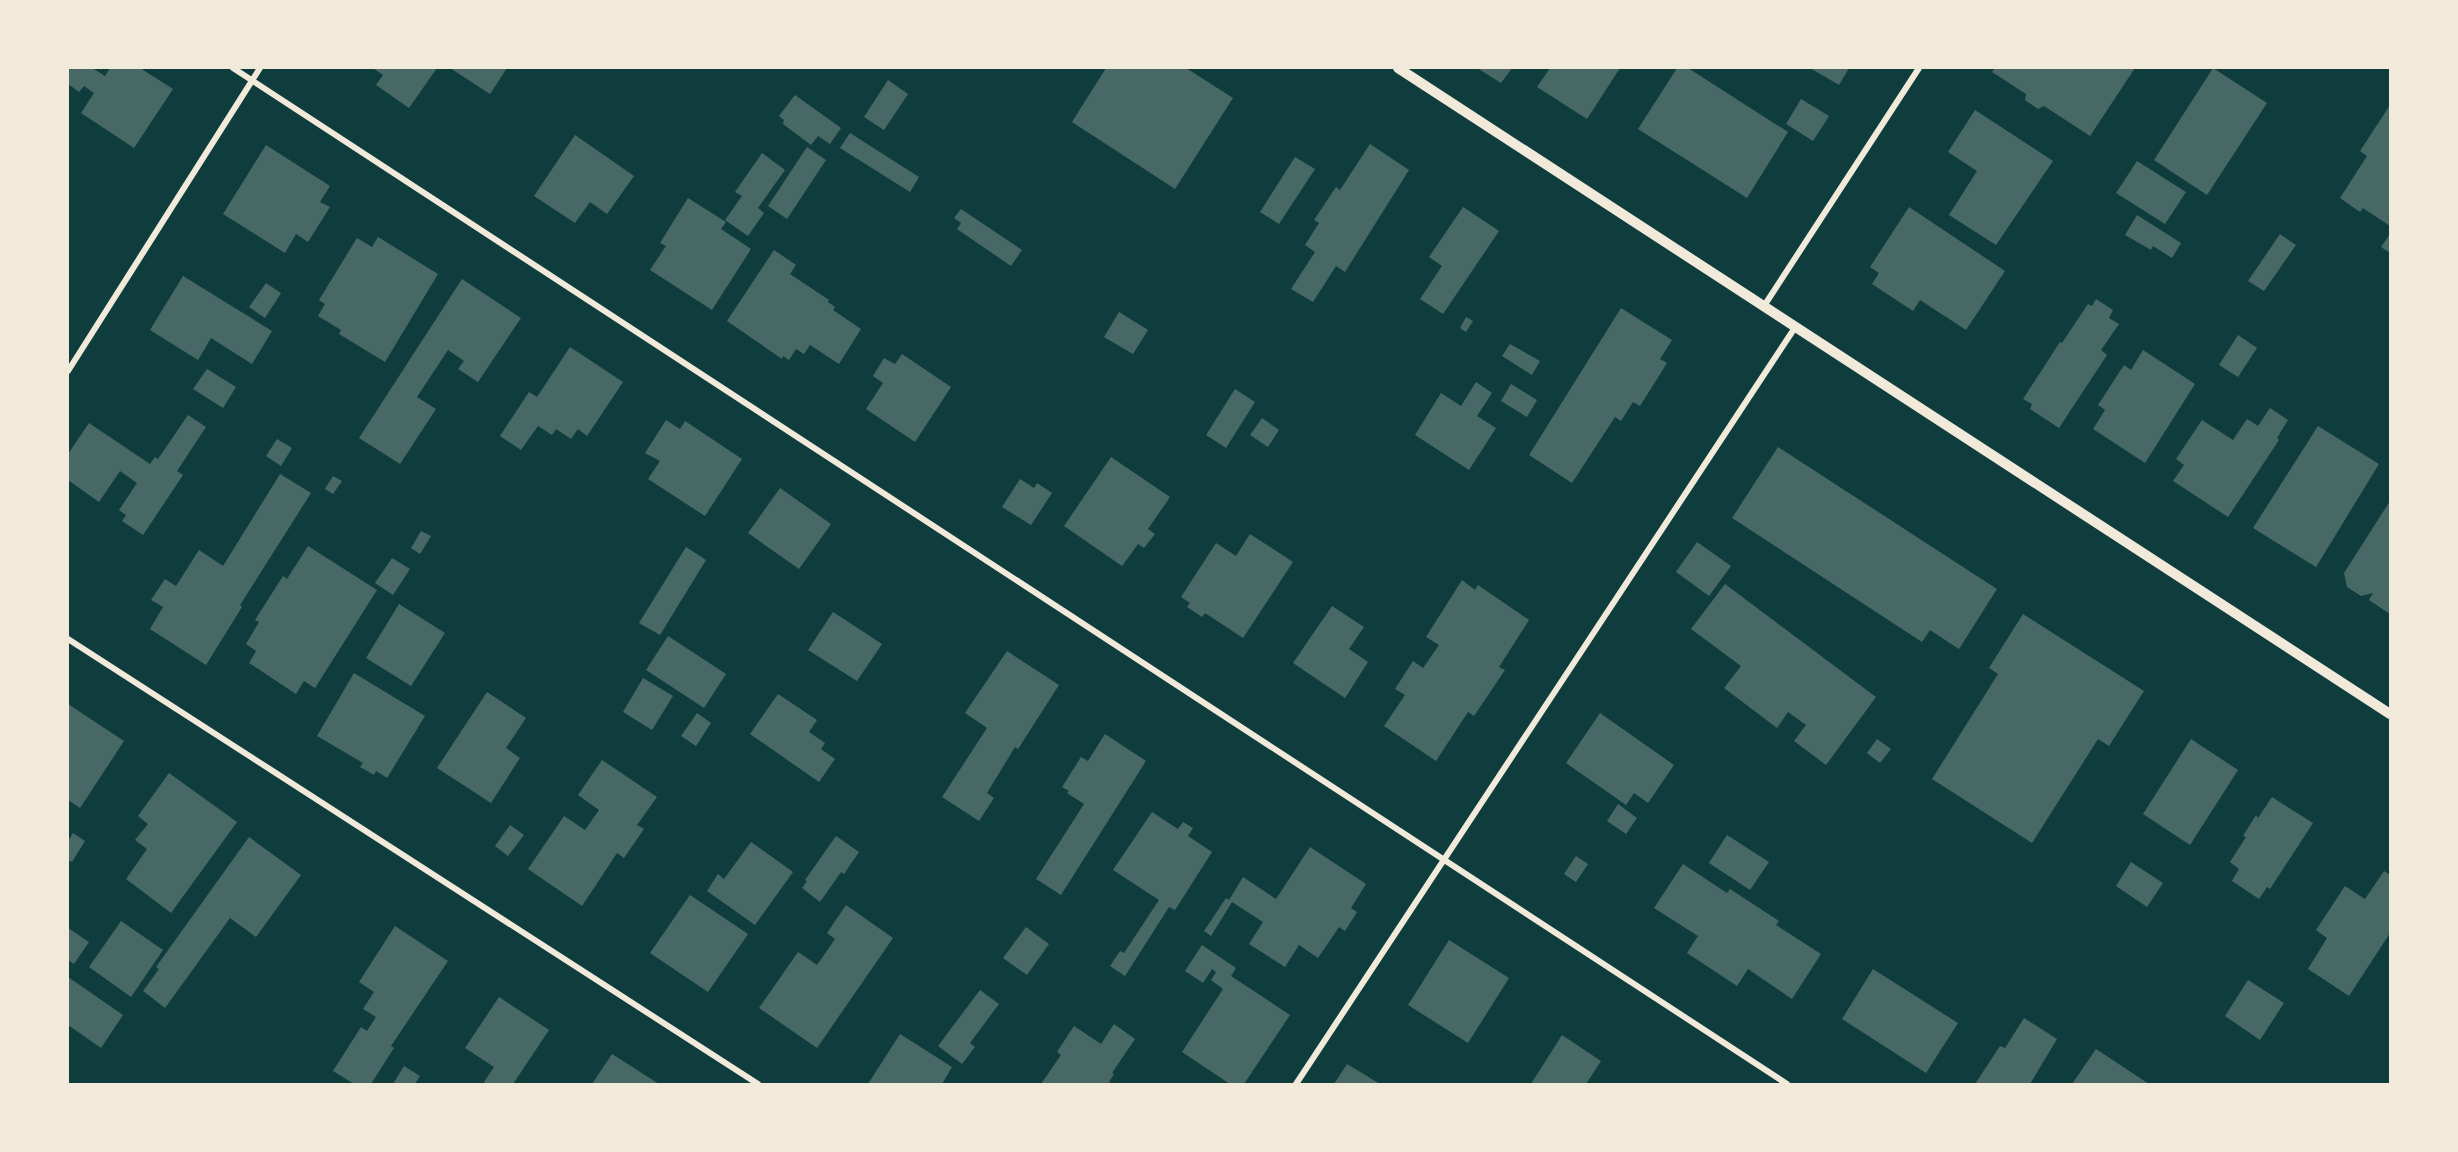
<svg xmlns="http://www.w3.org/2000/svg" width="2458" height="1152" viewBox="0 0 2458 1152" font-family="'Zilla Slab',serif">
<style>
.building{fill:#486865}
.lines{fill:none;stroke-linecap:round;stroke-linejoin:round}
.minor{stroke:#f1e9da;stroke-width:6}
.tertiary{stroke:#f1e9da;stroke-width:10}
</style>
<rect width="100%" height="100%" fill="#0f3d3e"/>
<!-- building -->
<g class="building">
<path d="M69,68H95L94,69L105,76L110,68H140L173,89L134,148L81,113L94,93L84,86L79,92L68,84Z"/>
<path d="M373,68H437L409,108L376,85L383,75Z"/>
<path d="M450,68H507L490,94Z"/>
<path d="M1106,68H1186L1233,98L1175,189L1072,122Z"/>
<path d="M1477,68H1512L1501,83Z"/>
<path d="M1550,68H1620L1587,119L1537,87Z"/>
<path d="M1677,68H1688L1788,132L1747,198L1638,129Z"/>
<path d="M1810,68H1849L1839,85Z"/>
<path d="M1995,68H2135L2090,136L2044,106L2038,109L2025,100L2026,94L1992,72Z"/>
<path d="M2213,68L2267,103L2207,195L2154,160Z"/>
<path d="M888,80L908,94L884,130L864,117Z"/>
<path d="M795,95L841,128L830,144L818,136L811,145L783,124L784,120L779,116Z"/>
<path d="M1801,99L1829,116L1813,141L1786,124Z"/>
<path d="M2390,105V226L2363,208L2360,212L2340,198L2367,156L2360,151Z"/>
<path d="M1975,110L2053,161L1996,245L1949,215L1977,171L1948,152Z"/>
<path d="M850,133L919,177L910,192L840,148Z"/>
<path d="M575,135L634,176L607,214L590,202L575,223L534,196Z"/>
<path d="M1370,144L1409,170L1345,272L1336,266L1313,302L1291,289L1315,252L1305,245L1319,223L1314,220L1336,187L1340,190Z"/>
<path d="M266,145L330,186L320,202L330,207L308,242L296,234L285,253L223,214Z"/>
<path d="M807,147L826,160L787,219L768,206Z"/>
<path d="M762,153L785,170L758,208L764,213L748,236L725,220L742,196L735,192Z"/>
<path d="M1295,157L1315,169L1279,224L1260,212Z"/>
<path d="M2137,161L2186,192L2165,224L2116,193Z"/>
<path d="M688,198L726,222L721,229L751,249L712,310L650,270L666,246L660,243Z"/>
<path d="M1463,207L1499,231L1443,314L1420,299L1442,266L1429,257Z"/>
<path d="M1909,207L2005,271L1966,330L1920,300L1913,311L1872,284L1879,273L1870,267Z"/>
<path d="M961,209L1022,250L1011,266L957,229L961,223L954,218Z"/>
<path d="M2137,215L2181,243L2172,258L2153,246L2151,250L2125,235Z"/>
<path d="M2280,234L2296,245L2264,291L2248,281Z"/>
<path d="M2390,234V253L2381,247Z"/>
<path d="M378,237L438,274L385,362L339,334L341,330L318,316L325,304L319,300L357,238L372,247Z"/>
<path d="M774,250L796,265L790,274L829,300L828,302L835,307L833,310L861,329L839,364L810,345L804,354L796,349L789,360L783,356L782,359L727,321Z"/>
<path d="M183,276L272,331L252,364L211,338L198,360L150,330Z"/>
<path d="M462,279L521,318L478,382L458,369L464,361L448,350L417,397L436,409L400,464L359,438Z"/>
<path d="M266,283L281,293L265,318L249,307Z"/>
<path d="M2096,299L2113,310L2109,318L2119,324L2101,350L2107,355L2059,428L2030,409L2032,404L2023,399L2060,342L2062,343L2088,304L2092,306Z"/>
<path d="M1621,308L1672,340L1660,359L1667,363L1640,406L1633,402L1621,421L1615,417L1572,483L1529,455Z"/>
<path d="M1119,312L1148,330L1133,354L1104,337Z"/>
<path d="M1466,317L1473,321L1466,332L1460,328Z"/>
<path d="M2238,335L2257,348L2238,377L2219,365Z"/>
<path d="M1510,344L1540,361L1532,375L1502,356Z"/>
<path d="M570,347L623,382L587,436L578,429L571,439L556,429L552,435L538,426L521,450L500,436L529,392L537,397Z"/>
<path d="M2143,350L2195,384L2145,463L2093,429L2105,410L2098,405L2124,365L2131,370Z"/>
<path d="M902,354L951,387L915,442L866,409L883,383L873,376L884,358L895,364Z"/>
<path d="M207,369L236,387L223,408L193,389Z"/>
<path d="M1476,382L1492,393L1477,416L1496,428L1469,470L1415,435L1441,393L1461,406Z"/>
<path d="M1511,384L1537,400L1527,417L1501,401Z"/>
<path d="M1235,389L1255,402L1226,448L1206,435Z"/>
<path d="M2270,408L2288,420L2277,438L2279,440L2228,517L2173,481L2184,465L2176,459L2202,420L2233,440L2247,419L2258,426Z"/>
<path d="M188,415L206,427L177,471L183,475L143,535L122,521L126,515L119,510L137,483L120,471L99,502L68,480V454L89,423L150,464L155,457L158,459Z"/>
<path d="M1262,418L1279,430L1268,447L1250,435Z"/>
<path d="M666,420L680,429L685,421L742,459L705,516L648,479L660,461L645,453Z"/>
<path d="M2318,426L2379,464L2316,567L2253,528Z"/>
<path d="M277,439L292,448L281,466L266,456Z"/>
<path d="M1778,447L1997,589L1959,649L1930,630L1922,642L1732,518Z"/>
<path d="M1111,457L1170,497L1148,529L1155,534L1144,548L1138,544L1122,566L1064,526Z"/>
<path d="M280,474L311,493L240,605L242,607L206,665L150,629L163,607L151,600L165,579L176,586L199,550L223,566Z"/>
<path d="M333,476L342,481L333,494L325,489Z"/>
<path d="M1020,479L1034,488L1037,483L1052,493L1031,525L1002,507Z"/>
<path d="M780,488L831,524L799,569L748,533Z"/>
<path d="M2390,501V614L2369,600L2373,593L2361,596L2347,587L2344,573Z"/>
<path d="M421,531L431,536L420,554L411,548Z"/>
<path d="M1250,534L1293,562L1243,638L1205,613L1202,617L1187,607L1190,603L1181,597L1216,543L1236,556Z"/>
<path d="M1697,542L1731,566L1709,596L1676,572Z"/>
<path d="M308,546L377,590L315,688L304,681L296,694L249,663L256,651L246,644L259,622L255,620L283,576L287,579Z"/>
<path d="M686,547L706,560L660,635L639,623Z"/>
<path d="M392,558L410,569L393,595L375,583Z"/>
<path d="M1462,580L1475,590L1478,585L1529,620L1499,667L1505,670L1474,716L1468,712L1436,761L1384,726L1405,695L1395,689L1413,661L1423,668L1439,645L1426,637Z"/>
<path d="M1725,584L1876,697L1826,765L1794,741L1806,725L1788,712L1777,728L1724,688L1741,666L1691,629Z"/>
<path d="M399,604L445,633L411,686L366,658Z"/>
<path d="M1332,606L1364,627L1349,649L1368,662L1345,698L1293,663Z"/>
<path d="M833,612L882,644L857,681L808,650Z"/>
<path d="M2023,614L2144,691L2109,746L2098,739L2032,843L1932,779L1998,674L1989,668Z"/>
<path d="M668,636L726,674L704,708L646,670Z"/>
<path d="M1007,651L1059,685L1018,749L1015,747L987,793L994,798L979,821L942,797L987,728L965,713Z"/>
<path d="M354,673L425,716L387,778L376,771L374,775L360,767L363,763L317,736Z"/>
<path d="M643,678L673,696L652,730L623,712Z"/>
<path d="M487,692L526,718L506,748L520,758L491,803L437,768Z"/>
<path d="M778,694L817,720L809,732L825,743L821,749L835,759L819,782L750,734Z"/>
<path d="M68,704L124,741L80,808L68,800Z"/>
<path d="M697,713L711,723L696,746L681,736Z"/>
<path d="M1600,713L1674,765L1648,803L1634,793L1626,805L1566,763Z"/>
<path d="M1105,734L1146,761L1061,895L1036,879L1084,804L1067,793L1069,791L1062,787L1081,757L1088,761Z"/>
<path d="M1877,739L1891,749L1880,763L1867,753Z"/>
<path d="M2191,739L2238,770L2190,845L2143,814Z"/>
<path d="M602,760L657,797L637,825L644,829L624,858L617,853L582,906L528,869L564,816L585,830L599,810L578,795Z"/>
<path d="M169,773L237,822L171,913L126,879L147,849L135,840L148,824L138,816Z"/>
<path d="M2272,797L2313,823L2270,889L2267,887L2259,899L2232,881L2239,869L2230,862L2246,837L2243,836L2256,815L2258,818Z"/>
<path d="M1618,804L1637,818L1626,834L1607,821Z"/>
<path d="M1152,812L1178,829L1183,822L1193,828L1188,836L1212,852L1175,910L1169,907L1125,976L1110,966L1120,951L1124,953L1159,900L1113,870Z"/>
<path d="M510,825L524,835L508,856L495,846Z"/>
<path d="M73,833L85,841L72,862L68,860V841Z"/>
<path d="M1727,835L1769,862L1750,890L1709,863Z"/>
<path d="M836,836L859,852L844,874L841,872L820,902L802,888L807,881L805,880Z"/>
<path d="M249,837L301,875L256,937L230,918L165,1008L143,991L159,969L156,967Z"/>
<path d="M751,842L793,872L755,925L707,891L718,874L724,879Z"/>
<path d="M1310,847L1366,884L1351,908L1357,912L1345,931L1339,927L1318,958L1299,945L1285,967L1249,944L1263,922L1232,902L1211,936L1204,931L1226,898L1229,900L1243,877L1276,899Z"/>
<path d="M1576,856L1588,864L1576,882L1564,874Z"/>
<path d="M2131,862L2163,883L2147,907L2116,886Z"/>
<path d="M1683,864L1727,893L1730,889L1779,921L1776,925L1821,954L1792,999L1748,969L1737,986L1687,953L1698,936L1654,908Z"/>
<path d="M2384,871L2390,875V933L2349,996L2308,969L2327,938L2316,930L2345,886L2365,899Z"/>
<path d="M690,895L748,934L708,992L650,953Z"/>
<path d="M846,905L893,938L817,1048L759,1008L798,952L817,965L835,939L827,933Z"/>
<path d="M121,921L163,950L131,997L89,967Z"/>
<path d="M395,926L448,961L391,1046L394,1048L371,1084H354L333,1071L361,1027L367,1031L376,1017L363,1009L374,992L359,982Z"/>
<path d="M1026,927L1049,944L1027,975L1003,958Z"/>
<path d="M68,928L89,942L74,964L68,960Z"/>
<path d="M1449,940L1509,978L1468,1043L1408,1005Z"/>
<path d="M1202,945L1236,968L1231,976L1290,1015L1244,1084H1230L1182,1052L1223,989L1211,980L1216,972L1212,969L1203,983L1185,971Z"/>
<path d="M1873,969L1958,1023L1926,1073L1842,1019Z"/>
<path d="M68,977L123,1015L101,1048L68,1025Z"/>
<path d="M2248,980L2284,1003L2260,1040L2225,1016Z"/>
<path d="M980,990L999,1004L970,1043L975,1047L962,1064L938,1046Z"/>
<path d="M499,997L549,1030L513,1084H487L484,1082L494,1067L465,1048Z"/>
<path d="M2024,1018L2057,1039L2030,1084H1975L2000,1046L2005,1048Z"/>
<path d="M1114,1024L1135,1039L1112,1073L1114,1074L1109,1082L1113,1084H1041L1061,1055L1057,1052L1074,1026L1101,1044Z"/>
<path d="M900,1034L952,1067L942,1084H868Z"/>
<path d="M1562,1035L1601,1061L1586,1084H1531Z"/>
<path d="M2096,1049L2149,1084H2072Z"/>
<path d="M612,1054L659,1084H592Z"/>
<path d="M1347,1064L1380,1084H1334Z"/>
<path d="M404,1066L420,1076L415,1084H393Z"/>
</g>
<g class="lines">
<!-- minor -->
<g class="minor">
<path d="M233,68L1787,1084"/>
<path d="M1764,306L1919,68"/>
<path d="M68,371L260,68"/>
<path d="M68,639L758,1084"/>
<path d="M1296,1084L1796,326"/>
</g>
<!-- tertiary -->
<path class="tertiary" d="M1398,68L2390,714"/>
</g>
<!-- border -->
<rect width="2458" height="1152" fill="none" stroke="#f1e9da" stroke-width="138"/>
</svg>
